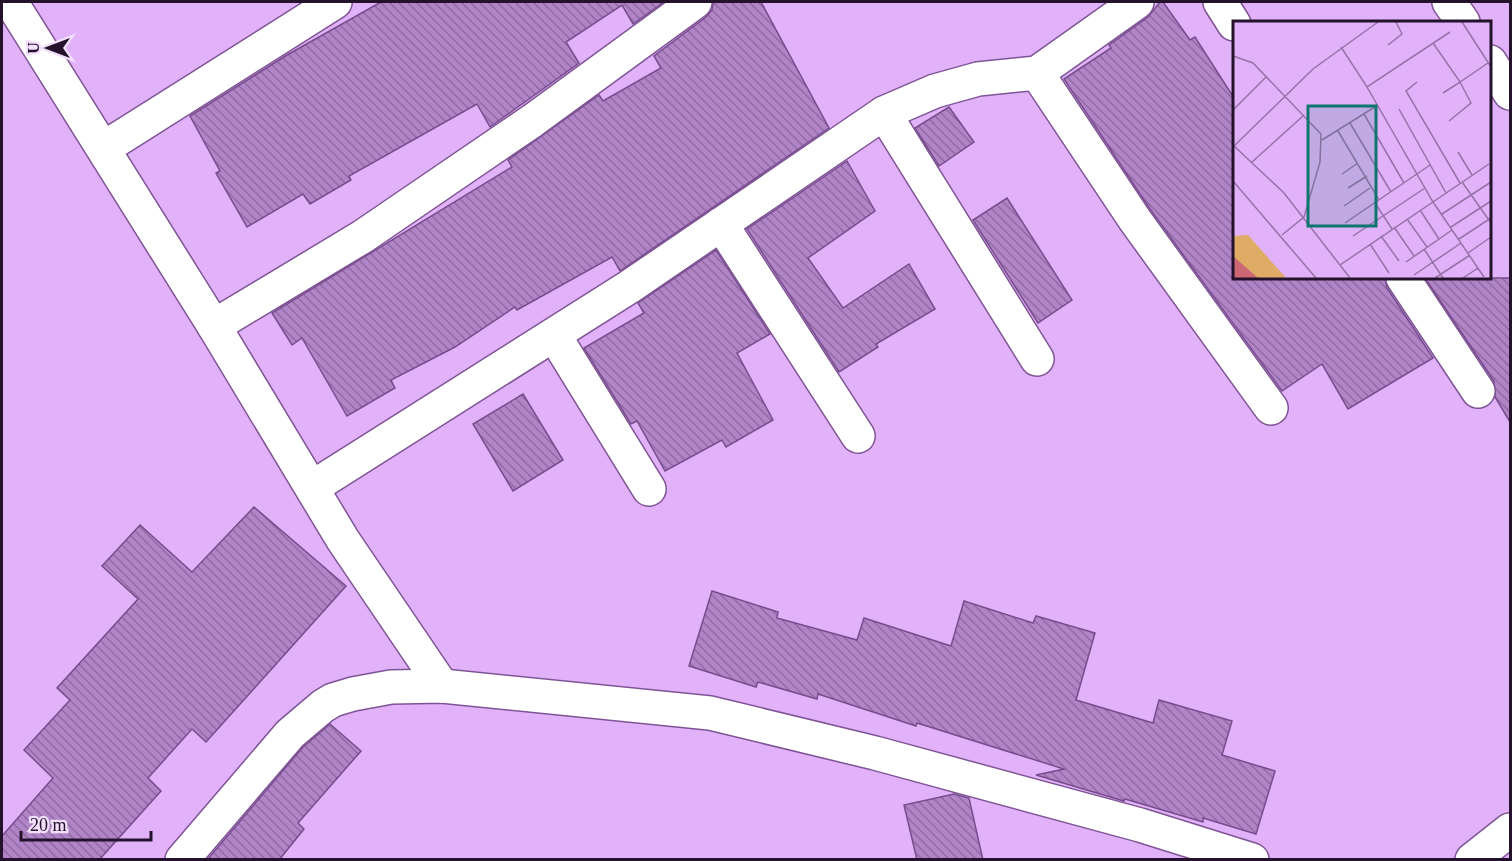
<svg xmlns="http://www.w3.org/2000/svg" width="1512" height="861" viewBox="0 0 1512 861" font-family="Georgia,serif">
<style>
.building{fill:url(#building-back-hatch);stroke:#774c8c;stroke-width:1.5}
.lines{fill:none;stroke-linecap:round;stroke-linejoin:round}
.minor-casing{stroke:#7f5495;stroke-width:36}
.minor{stroke:#fff;stroke-width:33}
.inset-road{fill:none;stroke:#9572a7;stroke-width:1.5}
.view{fill:#0f766e;fill-opacity:0.15;stroke:#0f766e;stroke-width:3}
.inset-edge{fill:none;stroke:#24122c;stroke-width:3}
</style>
<defs>
<pattern id="building-back-hatch" width="6" height="6" patternUnits="userSpaceOnUse" patternTransform="scale(1.5)"><rect width="6" height="6" fill="#b184c8"/><path d="M-1 5l2 2M0 0l6 6M5-1l2 2" fill="none" stroke="#906ba3"/></pattern>
</defs>
<rect width="100%" height="100%" fill="#e1b2f9"/>
<!-- building -->
<g class="building">
<path d="M381,2H664L633,24L622,5L566,42L579,63L490,127L477,104L349,176L351,180L310,204L303,194L247,227L216,173L220,171L190,116L287,55Z"/>
<path d="M713,2H761L829,128L620,271L612,257L517,310L515,307L455,347L391,380L395,388L347,416L302,338L292,345L272,313L512,167L508,160L599,95L603,101L661,68L654,56L706,17L712,10Z"/>
<path d="M1160,2H1163L1190,40L1195,37L1234,98V278H1385L1387,288L1433,358L1348,409L1322,364L1282,391L1150,209L1064,79L1111,48L1109,45L1148,17Z"/>
<path d="M949,107L974,142L939,166L915,128Z"/>
<path d="M847,161L875,211L808,258L843,308L909,264L935,309L876,344L878,347L839,372L747,229Z"/>
<path d="M1007,198L1072,300L1038,323L973,220Z"/>
<path d="M716,250L770,334L737,353L773,420L726,447L722,440L665,471L637,421L631,424L584,348L644,313L638,303Z"/>
<path d="M1425,278H1510V422L1495,397L1494,381Z"/>
<path d="M523,394L563,460L513,491L473,424Z"/>
<path d="M254,507L346,586L206,742L192,729L148,778L161,791L99,860H2V836L53,778L24,750L70,700L57,688L138,599L102,566L140,525L192,572Z"/>
<path d="M712,591L778,612L777,618L857,640L864,618L951,646L964,601L1033,623L1036,616L1095,633L1076,700L1153,723L1159,700L1232,721L1222,755L1275,771L1256,834L1203,818V822L1125,799L1124,801L1036,775L1064,769L917,723L916,726L818,694L817,699L758,682L756,687L689,666Z"/>
<path d="M330,724L361,751L298,823L304,829L279,860H207L303,747Z"/>
<path d="M954,794L969,798L983,860H917L904,805Z"/>
</g>
<g class="lines">
<defs>
<g id="minor">
<path d="M11,2L214,326L343,540L442,686"/>
<path d="M1220,2L1234,24"/>
<path d="M1449,2L1463,22"/>
<path d="M1490,62L1510,93"/>
<path d="M1037,73L1135,220L1271,408"/>
<path d="M884,113L1037,359"/>
<path d="M104,148L335,2"/>
<path d="M721,224L858,436"/>
<path d="M1403,278L1478,391"/>
<path d="M214,326L362,237L532,121L695,2"/>
<path d="M554,335L649,489"/>
<path d="M313,487L629,287L884,113L935,91L978,79L1037,73L1137,2"/>
<path d="M182,860L290,734L323,706L333,700L353,694L391,687L442,686L710,713L875,753L1140,825L1252,860"/>
<path d="M1472,860L1510,830"/>
</g>
</defs>
<!-- minor casing -->
<use href="#minor" class="minor-casing"/>
<!-- minor -->
<use href="#minor" class="minor"/>
</g>
<!-- overview -->
<g transform="translate(1233 21)">
<rect width="258" height="258" fill="#e1b2f9"/>
<path d="M15,214L53,257H0V215Z" fill="#dfac66"/>
<path d="M0,235L25,257H0Z" fill="#cd6773"/>
<path class="inset-road" d="M229,1L258,46M200,22L227,61L255,42M155,24L169,13L163,1M108,26L134,66L217,11M0,35L20,42L88,113L87,141L71,196L49,214M184,61L173,70L227,162M134,66L200,181L251,256M210,72L227,61L238,82L216,100M166,88L213,172M0,89L33,56M131,93L171,162M117,102L158,171M105,110L146,179M89,119L145,84M1,125L51,172L117,257M0,126L80,48L145,1M225,131L239,154M19,141L70,95M109,153L125,142M0,160L83,257M229,161L258,202M115,167L134,155M142,182L159,208M111,185L137,167M187,189L206,218M209,193L258,161M174,198L194,226M112,202L197,144M161,206L181,235M218,206L258,180M120,215L192,167M148,215L166,240M226,218L258,197M137,223L156,252M191,228L210,257M235,232L258,216M173,241L219,209M107,244L256,143M181,254L228,222M202,257L237,234M230,257L245,247"/>
<path class="view" d="M75,85H143V205H75Z"/>
<rect width="258" height="258" class="inset-edge"/>
</g>
<!-- border -->
<rect width="1512" height="861" fill="none" stroke="#24122c" stroke-width="6"/>
<!-- north arrow -->
<g transform="translate(48 48) rotate(270)" stroke="#f2dffd" stroke-width="4.5" paint-order="stroke">
<path d="M0-4.5L10 22L0 15L-10 22Z" fill="#24122c"/>
<text y="-9" font-size="16" font-weight="bold" text-anchor="middle" fill="#24122c">U</text>
</g>
<!-- scale -->
<path d="M21 831v9h130v-9" fill="none" stroke="#24122c" stroke-width="3"/>
<text x="30" y="831" font-size="18" fill="#24122c" stroke="#f2dffd" stroke-width="4.5" paint-order="stroke">20 m</text>
</svg>
